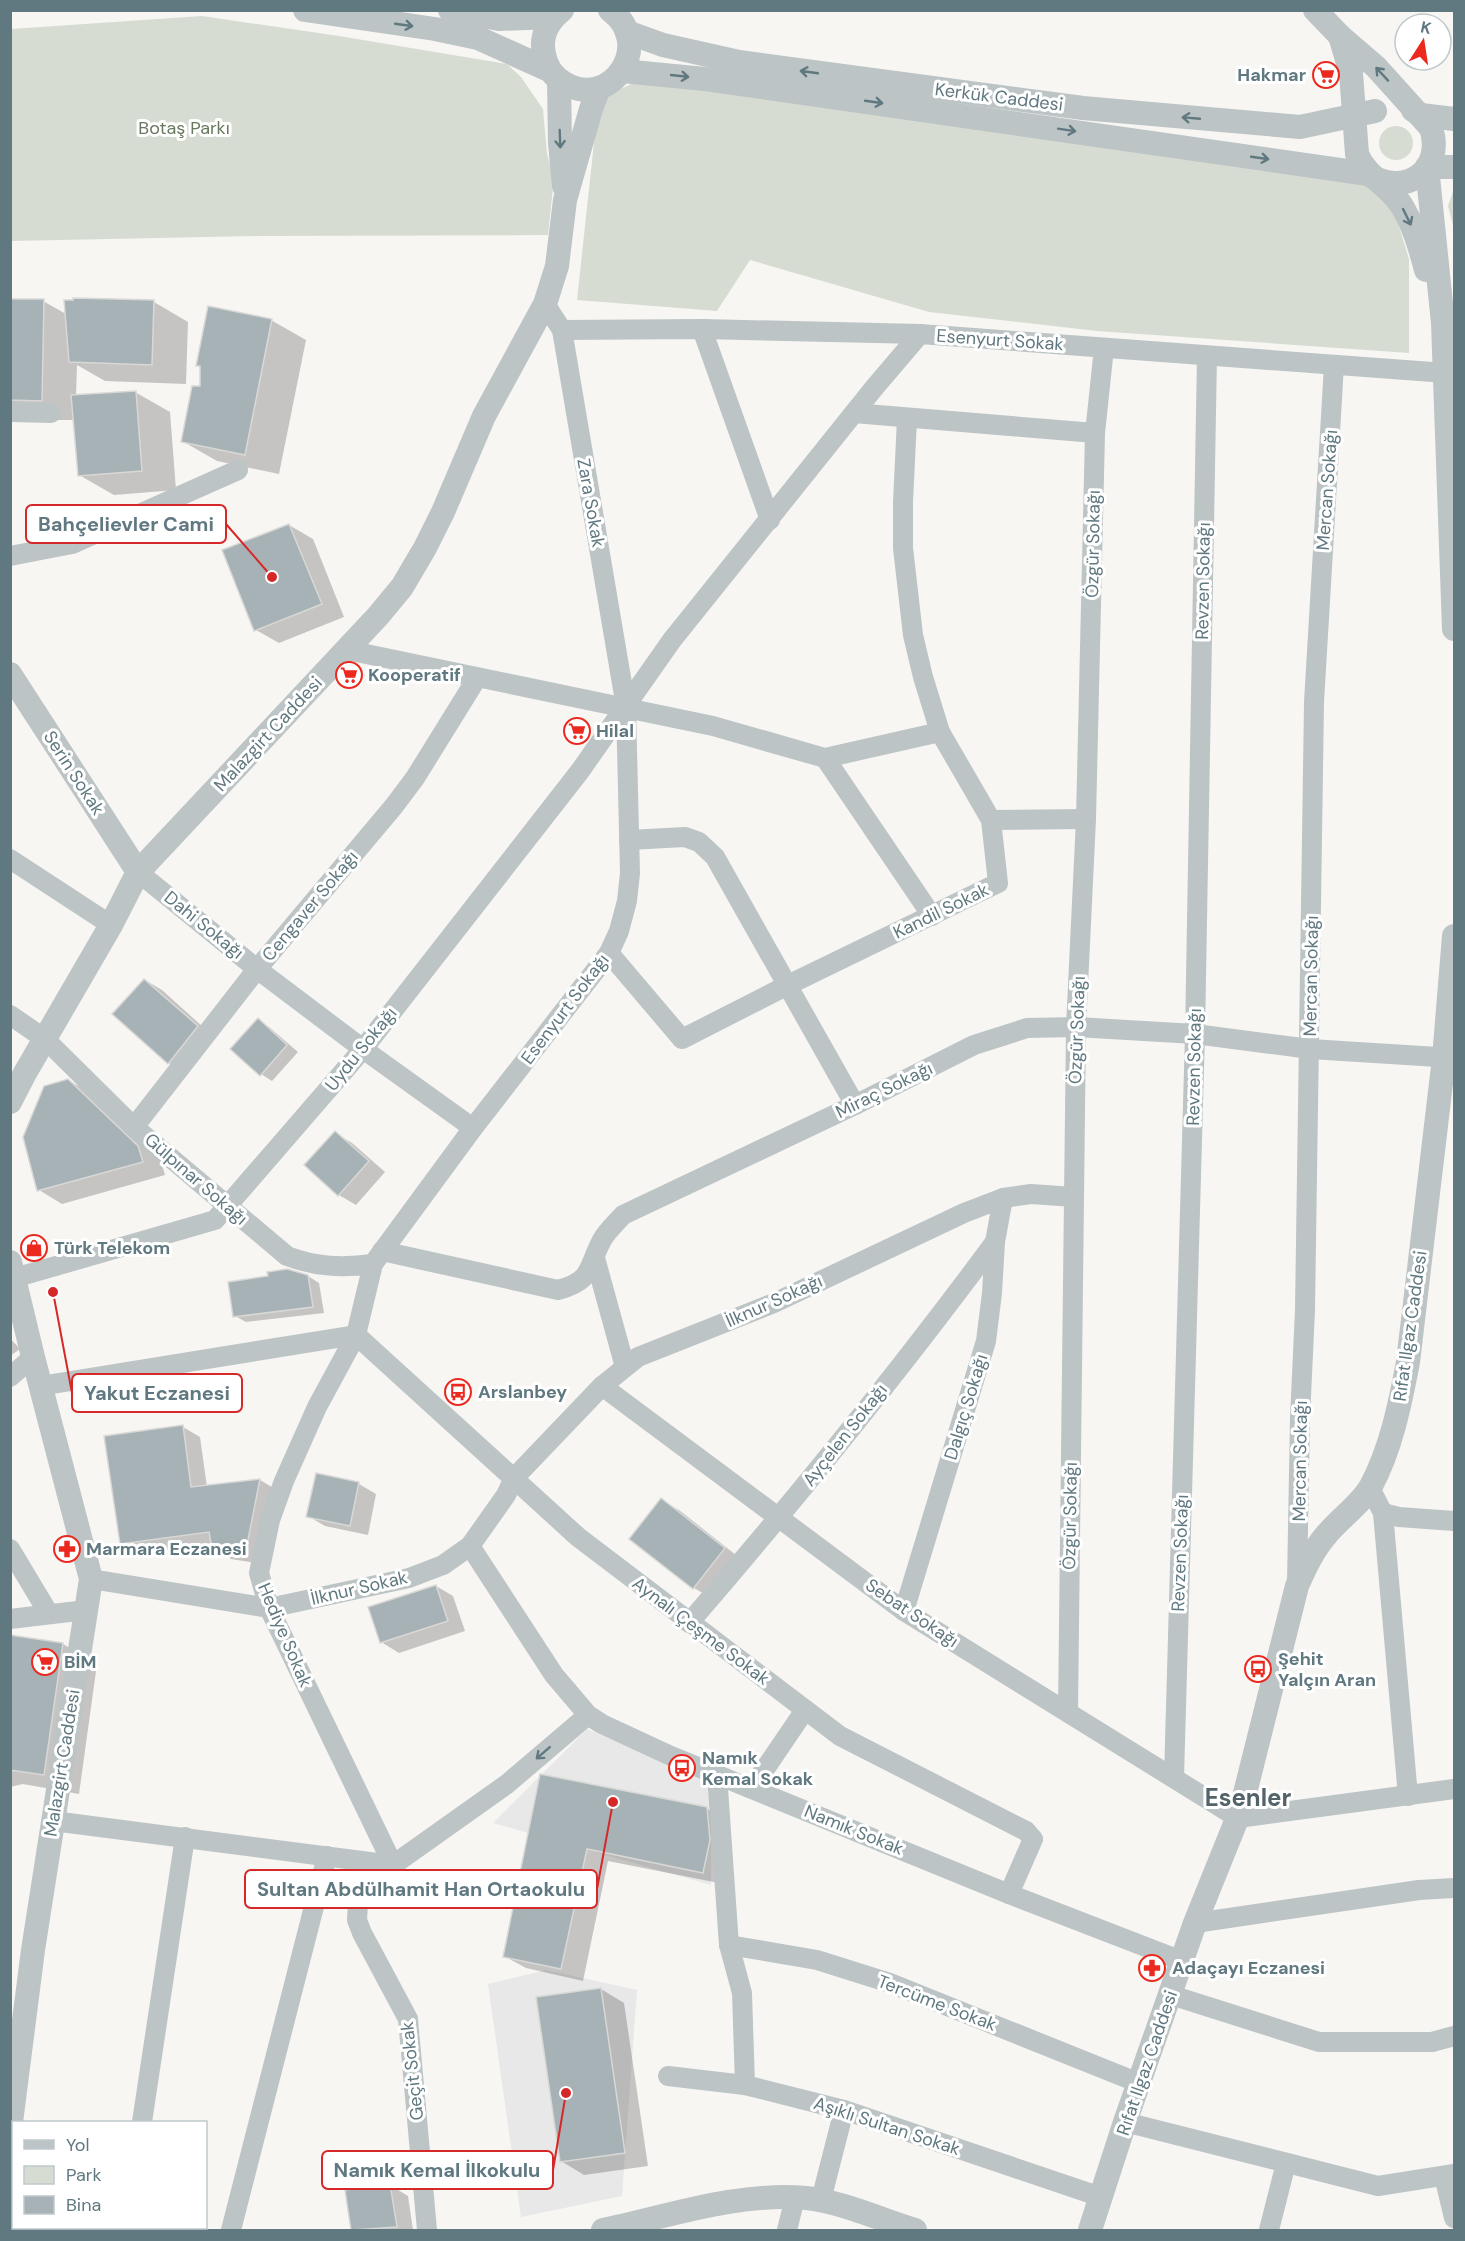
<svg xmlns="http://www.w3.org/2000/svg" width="1465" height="2241" viewBox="0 0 1465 2241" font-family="'DM Sans',sans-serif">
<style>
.built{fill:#e7e8e7}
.green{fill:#d7dcd2}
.shadow{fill:#0003}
.building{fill:#a6b2b6;stroke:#d8d8d6;stroke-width:1.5}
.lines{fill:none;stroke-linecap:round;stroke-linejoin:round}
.minor{stroke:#bdc4c6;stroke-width:20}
.tertiary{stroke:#bdc4c6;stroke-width:24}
.oneway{stroke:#607880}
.labels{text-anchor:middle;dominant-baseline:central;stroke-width:6;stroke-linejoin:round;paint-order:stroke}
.poi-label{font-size:18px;font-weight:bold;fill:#607880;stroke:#fff;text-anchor:start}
.street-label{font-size:18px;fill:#607880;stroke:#fff}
.park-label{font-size:18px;fill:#68785f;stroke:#fff}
.district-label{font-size:24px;font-weight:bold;fill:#52646a;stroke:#fff}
.leader{fill:none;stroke:#d62828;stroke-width:2}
.callout-dot{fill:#d62828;stroke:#fff;stroke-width:2}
.callout{fill:#fff;stroke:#d62828;stroke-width:2}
.callout-label{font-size:20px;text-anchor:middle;font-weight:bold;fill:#607880}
</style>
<rect width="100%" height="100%" fill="#f7f6f3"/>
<!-- built -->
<g class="built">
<path d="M587,1729L712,1780L711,1885L493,1823Z"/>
<path d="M546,1970L637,1990L622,2196L521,2217L488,1984Z"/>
</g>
<!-- green -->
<g class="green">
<path d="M202,16L339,36L507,64L521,77L543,109L547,154L554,178L548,235L262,236L11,241V29Z"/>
<path d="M645,78L1363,183L1394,210L1409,259V353L1097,331L929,312L750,260L717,311L577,300L597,115L607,95Z"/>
<circle cx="1396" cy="143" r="17"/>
<path d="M1454,188V229L1448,206Z"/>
</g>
<!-- shadow -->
<g class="shadow">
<path d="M75,299L154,302L188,322L186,384L105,381L77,365L76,397L135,392L170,412L176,490L114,495L79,475L75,420H10V300L43,301L66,314Z"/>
<path d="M271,320L306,340L279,474L217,461L182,441L202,387L201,368L198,366Z"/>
<path d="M289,525L313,539L344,617L279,643L256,630Z"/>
<path d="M145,980L162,990L214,1037L186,1073L169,1063Z"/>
<path d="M258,1020L269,1027L298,1052L272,1081L261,1074Z"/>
<path d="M68,1080L92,1094L161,1161L165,1175L62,1204L39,1190Z"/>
<path d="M335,1133L352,1143L385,1172L356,1205L339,1195Z"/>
<path d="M308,1276L319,1283L324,1313L246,1322L235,1316Z"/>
<path d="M10,1338L20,1349L10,1356Z"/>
<path d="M183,1427L200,1437L207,1487L260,1480L277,1490L263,1564L231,1559L213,1548L212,1543L138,1554L121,1544Z"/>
<path d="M317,1475L359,1484L376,1494L368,1535L325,1526L308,1516Z"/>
<path d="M661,1500L679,1510L741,1559L711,1598L694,1588Z"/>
<path d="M436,1586L453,1596L465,1631L399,1653L381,1642Z"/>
<path d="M10,1638L63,1644L97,1664L79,1794L23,1784L10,1787Z"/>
<path d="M541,1775L707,1809L728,1821L724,1884L608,1861L583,1981L526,1968L504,1956Z"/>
<path d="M601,1989L624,2003L648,2166L584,2175L561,2161Z"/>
<path d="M390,2185L408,2196L413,2230H352L347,2192Z"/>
</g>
<!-- building -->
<g class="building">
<path d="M73,298L154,300L152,365L69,362L64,300H73Z"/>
<path d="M10,299H44L42,401L10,400Z"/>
<path d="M208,306L272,319L245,455L181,442L192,386H200V366H196Z"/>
<path d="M136,391L142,471L78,476L71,395Z"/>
<path d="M289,524L322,604L254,631L222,550Z"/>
<path d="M144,979L198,1026L168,1064L112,1014Z"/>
<path d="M258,1018L287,1045L260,1076L230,1049Z"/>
<path d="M68,1079L138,1146L143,1162L37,1191L23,1137L44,1086Z"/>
<path d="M335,1131L369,1161L338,1196L304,1165Z"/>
<path d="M287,1269L308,1275L313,1307L233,1317L228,1282L268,1276L267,1272Z"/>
<path d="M183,1425L191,1487L260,1479L245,1555L212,1549L209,1532L120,1544L104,1436Z"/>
<path d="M316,1473L359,1482L350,1526L306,1517Z"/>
<path d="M661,1498L725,1548L693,1589L629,1539Z"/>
<path d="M436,1585L448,1621L380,1643L368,1607Z"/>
<path d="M10,1635L63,1643L44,1775L10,1770Z"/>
<path d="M540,1774L707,1807L710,1840L703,1873L587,1849L561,1969L503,1957Z"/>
<path d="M601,1988L625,2153L560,2162L536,1997Z"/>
<path d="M390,2184L397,2227L351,2230L345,2190Z"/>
</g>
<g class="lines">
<!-- minor -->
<g class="minor">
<path d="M702,329L920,334"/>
<path d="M562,330L702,329L770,520"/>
<path d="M10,412L51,413"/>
<path d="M854,413L1095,433"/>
<path d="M10,556L72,544L238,470"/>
<path d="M347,650L713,726L825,758L940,732"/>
<path d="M825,758L932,916"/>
<path d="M991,820L1086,819"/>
<path d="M629,840L685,837L699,842L715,857L855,1105"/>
<path d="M10,859L111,925"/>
<path d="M138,872L257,969L363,1049L473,1128"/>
<path d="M609,953L682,1039L788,985L998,883L991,820L940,732L923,677L913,635L903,548V502L907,419"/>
<path d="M10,1015L45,1039L134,1127L287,1256C316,1267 342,1268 373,1264"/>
<path d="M134,1127L257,969L394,806L415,778L477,678"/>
<path d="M382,1251L558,1290C593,1281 587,1268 602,1240C607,1231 616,1223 623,1215L855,1105L974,1045L1027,1028L1076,1027L1195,1034L1310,1049L1454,1058"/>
<path d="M595,1258L625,1367"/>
<path d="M14,1278L215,1220L363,1049L580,771L672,640L874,388L920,334L1446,373"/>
<path d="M356,1335L578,1537L840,1736L1026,1831L1033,1839L1009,1894"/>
<path d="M10,1377L33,1357"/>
<path d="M40,1386L356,1335"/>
<path d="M602,1386L904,1611L1238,1818L1454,1789"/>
<path d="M1370,1488L1383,1513L1408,1796"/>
<path d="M1383,1513L1399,1517L1454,1521"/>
<path d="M470,1546L554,1675L588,1715L602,1724L671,1756L1009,1894L1182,1961"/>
<path d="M10,1549L49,1614"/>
<path d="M91,1579L269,1608L409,1578L443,1565L470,1546L506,1495L514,1478L602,1386L638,1357L774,1303L964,1213L1003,1198L1031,1194L1074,1197"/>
<path d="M1297,1583L1300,1418L1305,1310L1314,702L1334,365"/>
<path d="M904,1611L986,1341L992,1293L995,1242L1003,1198"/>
<path d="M10,1619L86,1610"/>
<path d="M689,1623C795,1500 898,1373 995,1242"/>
<path d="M1068,1712L1076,1027L1086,819L1095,433L1104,348"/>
<path d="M717,1774L729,1945L742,1993L745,2085"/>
<path d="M1174,1778L1195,1034L1207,356"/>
<path d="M752,1788L805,1710"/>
<path d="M53,1821L393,1865"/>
<path d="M393,1865L269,1608L259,1573L270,1520L284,1481L317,1407L356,1335L373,1264L473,1128L609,953L619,931L627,901L630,873L626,707L562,330L545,304"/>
<path d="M1195,1923L1419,1890L1454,1888"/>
<path d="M729,1945L817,1960L890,1983L1139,2083"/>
<path d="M1171,1995L1319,2042H1432L1454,2036"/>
<path d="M668,2076L745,2085L844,2110L1101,2197"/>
<path d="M142,2122L185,1837"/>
<path d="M1125,2122L1378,2186L1454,2174"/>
<path d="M1444,2176L1454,2218"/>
<path d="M821,2200L844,2110"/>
<path d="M10,2216H14"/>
<path d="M55,2228L63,2230"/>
<path d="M123,2230L124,2228"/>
<path d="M231,2230L327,1856"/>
<path d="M427,2230L408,2019L362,1933L357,1920L358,1904L393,1865L507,1784L588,1715"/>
<path d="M787,2230L795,2198"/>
<path d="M1269,2230L1286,2163"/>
</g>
<!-- tertiary -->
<g class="tertiary">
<path d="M305,10L435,29L478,38L549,70"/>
<path d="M450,10L499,19L554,17"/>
<path d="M562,10C548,21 540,36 544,54C546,67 554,77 564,83C611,111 656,44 610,10"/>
<path d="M627,32L663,45L739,62L1083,108L1300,127L1375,111"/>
<path d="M1340,36L1351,73L1357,154C1366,176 1386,184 1400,203C1413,223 1420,247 1426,270"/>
<path d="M622,71L705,79L1368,174C1404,198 1445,171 1431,128L1376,67L1340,36L1315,10"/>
<path d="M559,80L560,143L564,186"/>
<path d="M1413,110L1421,115L1454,119"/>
<path d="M1427,167L1443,323L1454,629"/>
<path d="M1427,167H1454"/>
<path d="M10,674L138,872"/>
<path d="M10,1102L25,1073L111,925L138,872L378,616L402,587L425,548L443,512L484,416L545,304L557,266L565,200L591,109L599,88"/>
<path d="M10,1262L33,1357L91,1579L33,1950L10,2130"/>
<path d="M603,2230C670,2216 737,2192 806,2198C839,2201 882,2220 915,2230"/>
<path d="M1090,2230L1125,2122L1195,1923L1241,1809L1297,1586C1305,1568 1313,1550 1327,1534C1339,1519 1362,1503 1371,1486C1391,1449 1400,1404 1408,1362L1444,1058L1454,936"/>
</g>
</g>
<!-- one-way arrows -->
<defs><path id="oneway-shaft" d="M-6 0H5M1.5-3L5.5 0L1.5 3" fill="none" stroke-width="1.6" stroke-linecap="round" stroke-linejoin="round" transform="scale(1.5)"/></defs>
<g class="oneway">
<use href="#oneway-shaft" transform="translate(404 25) rotate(8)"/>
<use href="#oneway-shaft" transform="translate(809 72) rotate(-172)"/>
<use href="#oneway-shaft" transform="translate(1382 74) rotate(-133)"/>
<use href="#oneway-shaft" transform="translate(680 76) rotate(6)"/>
<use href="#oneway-shaft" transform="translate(874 102) rotate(8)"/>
<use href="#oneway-shaft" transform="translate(1191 118) rotate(-175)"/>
<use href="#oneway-shaft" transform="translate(1067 130) rotate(9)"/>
<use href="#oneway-shaft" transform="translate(560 139) rotate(88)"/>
<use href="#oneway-shaft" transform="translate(1260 158) rotate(8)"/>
<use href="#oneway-shaft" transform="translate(1407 217) rotate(64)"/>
<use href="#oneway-shaft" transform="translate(543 1753) rotate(139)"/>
</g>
<!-- icons -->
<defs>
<symbol id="supermarket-ring" viewBox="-11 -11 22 22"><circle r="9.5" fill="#fff" stroke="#eb291f" stroke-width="1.5"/><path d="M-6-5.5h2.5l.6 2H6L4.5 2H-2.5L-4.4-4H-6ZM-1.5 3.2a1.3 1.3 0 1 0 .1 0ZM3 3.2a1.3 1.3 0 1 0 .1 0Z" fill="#eb291f"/></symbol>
<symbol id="shop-ring" viewBox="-11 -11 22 22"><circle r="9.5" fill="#fff" stroke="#eb291f" stroke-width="1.5"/><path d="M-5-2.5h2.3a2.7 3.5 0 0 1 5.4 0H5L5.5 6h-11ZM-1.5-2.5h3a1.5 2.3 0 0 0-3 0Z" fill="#eb291f"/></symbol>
<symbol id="bus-ring" viewBox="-11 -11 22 22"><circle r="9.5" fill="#fff" stroke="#eb291f" stroke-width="1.5"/><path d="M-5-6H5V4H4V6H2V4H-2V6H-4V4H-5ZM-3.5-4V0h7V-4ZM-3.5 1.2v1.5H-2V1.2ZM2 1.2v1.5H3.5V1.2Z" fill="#eb291f"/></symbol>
<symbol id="pharmacy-ring" viewBox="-11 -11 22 22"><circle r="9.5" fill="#fff" stroke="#eb291f" stroke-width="1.5"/><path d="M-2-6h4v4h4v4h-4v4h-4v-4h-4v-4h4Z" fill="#eb291f"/></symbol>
</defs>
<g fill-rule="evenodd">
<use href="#supermarket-ring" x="1311" y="60" width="30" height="30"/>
<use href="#supermarket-ring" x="334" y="660" width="30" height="30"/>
<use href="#supermarket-ring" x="562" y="716" width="30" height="30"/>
<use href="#shop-ring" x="19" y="1233" width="30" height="30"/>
<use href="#bus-ring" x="443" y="1377" width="30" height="30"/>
<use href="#pharmacy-ring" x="52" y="1534" width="30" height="30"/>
<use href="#supermarket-ring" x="30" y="1647" width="30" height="30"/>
<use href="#bus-ring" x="1243" y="1654" width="30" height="30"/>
<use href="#bus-ring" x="667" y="1753" width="30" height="30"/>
<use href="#pharmacy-ring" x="1137" y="1953" width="30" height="30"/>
</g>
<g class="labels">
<!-- poi labels -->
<g class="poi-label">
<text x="1306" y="75" text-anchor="end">Hakmar</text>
<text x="368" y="675">Kooperatif</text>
<text x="596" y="731">Hilal</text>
<text x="54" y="1248">Türk Telekom</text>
<text x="478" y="1392">Arslanbey</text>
<text x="86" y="1549">Marmara Eczanesi</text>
<text x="1278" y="1659">Şehit<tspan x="1278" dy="21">Yalçın Aran</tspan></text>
<text x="64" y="1662">BİM</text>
<text x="702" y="1758">Namık<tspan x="702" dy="21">Kemal Sokak</tspan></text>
<text x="1172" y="1968">Adaçayı Eczanesi</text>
</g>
<!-- street labels -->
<g class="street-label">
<text transform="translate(999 97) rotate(7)">Kerkük Caddesi</text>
<text transform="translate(1000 340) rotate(4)">Esenyurt Sokak</text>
<text transform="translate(1327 490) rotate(-86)">Mercan Sokağı</text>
<text transform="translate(591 503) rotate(80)">Zara Sokak</text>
<text transform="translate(1093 544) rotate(-89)">Özgür Sokağı</text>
<text transform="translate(1203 581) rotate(-89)">Revzen Sokağı</text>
<text transform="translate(268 734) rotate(-47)">Malazgirt Caddesi</text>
<text transform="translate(74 773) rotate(57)">Serin Sokak</text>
<text transform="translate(310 906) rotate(-50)">Cengaver Sokağı</text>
<text transform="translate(941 911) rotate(-26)">Kandil Sokak</text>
<text transform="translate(204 925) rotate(39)">Dahi Sokağı</text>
<text transform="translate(1311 976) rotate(-89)">Mercan Sokağı</text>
<text transform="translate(565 1009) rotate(-53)">Esenyurt Sokağı</text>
<text transform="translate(1077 1030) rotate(-88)">Özgür Sokağı</text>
<text transform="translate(361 1049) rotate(-51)">Uydu Sokağı</text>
<text transform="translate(1194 1067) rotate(-89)">Revzen Sokağı</text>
<text transform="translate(884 1090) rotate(-26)">Miraç Sokağı</text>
<text transform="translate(196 1179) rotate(41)">Gülpınar Sokağı</text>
<text transform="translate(774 1301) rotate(-24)">İlknur Sokağı</text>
<text transform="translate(1410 1326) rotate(-82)">Rıfat Ilgaz Caddesi</text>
<text transform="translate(966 1407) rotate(-73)">Dalgıç Sokağı</text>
<text transform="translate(845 1435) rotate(-52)">Ayçelen Sokağı</text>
<text transform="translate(1300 1461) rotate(-89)">Mercan Sokağı</text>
<text transform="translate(1070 1516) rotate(-89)">Özgür Sokağı</text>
<text transform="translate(1180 1553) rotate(-88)">Revzen Sokağı</text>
<text transform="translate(359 1588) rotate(-13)">İlknur Sokak</text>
<text transform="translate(912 1613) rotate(34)">Sebat Sokağı</text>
<text transform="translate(701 1631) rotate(37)">Aynalı Çeşme Sokak</text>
<text transform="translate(285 1635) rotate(67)">Hediye Sokak</text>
<text transform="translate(62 1763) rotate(-81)">Malazgirt Caddesi</text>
<text transform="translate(854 1830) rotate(22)">Namık Sokak</text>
<text transform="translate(937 2003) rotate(21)">Tercüme Sokak</text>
<text transform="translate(1147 2063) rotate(-71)">Rıfat Ilgaz Caddesi</text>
<text transform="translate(412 2071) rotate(-96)">Geçit Sokak</text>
<text transform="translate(887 2126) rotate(18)">Aşıklı Sultan Sokak</text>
</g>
<!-- park labels -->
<g class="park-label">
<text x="184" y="128">Botaş Parkı</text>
</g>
<!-- district labels -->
<g class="district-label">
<text x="1248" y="1797">Esenler</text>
</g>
</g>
<!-- callouts -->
<path class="leader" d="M272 577L226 524M53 1292L72 1393M613 1802L597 1889M566 2093L553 2170"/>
<g class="callout-dot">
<circle cx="272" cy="577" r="6"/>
<circle cx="53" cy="1292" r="6"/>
<circle cx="613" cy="1802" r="6"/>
<circle cx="566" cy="2093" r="6"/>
</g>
<g class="callout">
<rect x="26" y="505" width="200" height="38" rx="6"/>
<rect x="72" y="1374" width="170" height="38" rx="6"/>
<rect x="245" y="1870" width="352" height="38" rx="6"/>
<rect x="322" y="2151" width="231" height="38" rx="6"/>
</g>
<g class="callout-label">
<text x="126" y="531">Bahçelievler Cami</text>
<text x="157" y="1400">Yakut Eczanesi</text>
<text x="421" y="1896">Sultan Abdülhamit Han Ortaokulu</text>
<text x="437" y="2177">Namık Kemal İlkokulu</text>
</g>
<!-- border -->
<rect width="1465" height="2241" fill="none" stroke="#607880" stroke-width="24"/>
<!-- legend -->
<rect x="12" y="2121" width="195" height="108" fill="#ffffff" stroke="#bfc9cc" stroke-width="1.5"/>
<rect x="24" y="2140" width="30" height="9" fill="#bdc4c6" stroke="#bfc9cc" stroke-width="1.5"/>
<text x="66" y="2151" font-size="18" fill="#607880">Yol</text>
<rect x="24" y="2166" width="30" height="18" fill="#d7dcd2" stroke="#bfc9cc" stroke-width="1.5"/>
<text x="66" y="2181" font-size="18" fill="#607880">Park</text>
<rect x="24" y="2196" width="30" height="18" fill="#a6b2b6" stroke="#bfc9cc" stroke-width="1.5"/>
<text x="66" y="2211" font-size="18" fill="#607880">Bina</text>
<!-- north arrow -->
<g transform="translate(1423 42) rotate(12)"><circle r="28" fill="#ffffff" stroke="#bfc9cc" stroke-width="1.5"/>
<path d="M0-4.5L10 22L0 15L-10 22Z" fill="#eb291f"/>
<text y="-9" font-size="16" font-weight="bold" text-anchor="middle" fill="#607880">K</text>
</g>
</svg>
